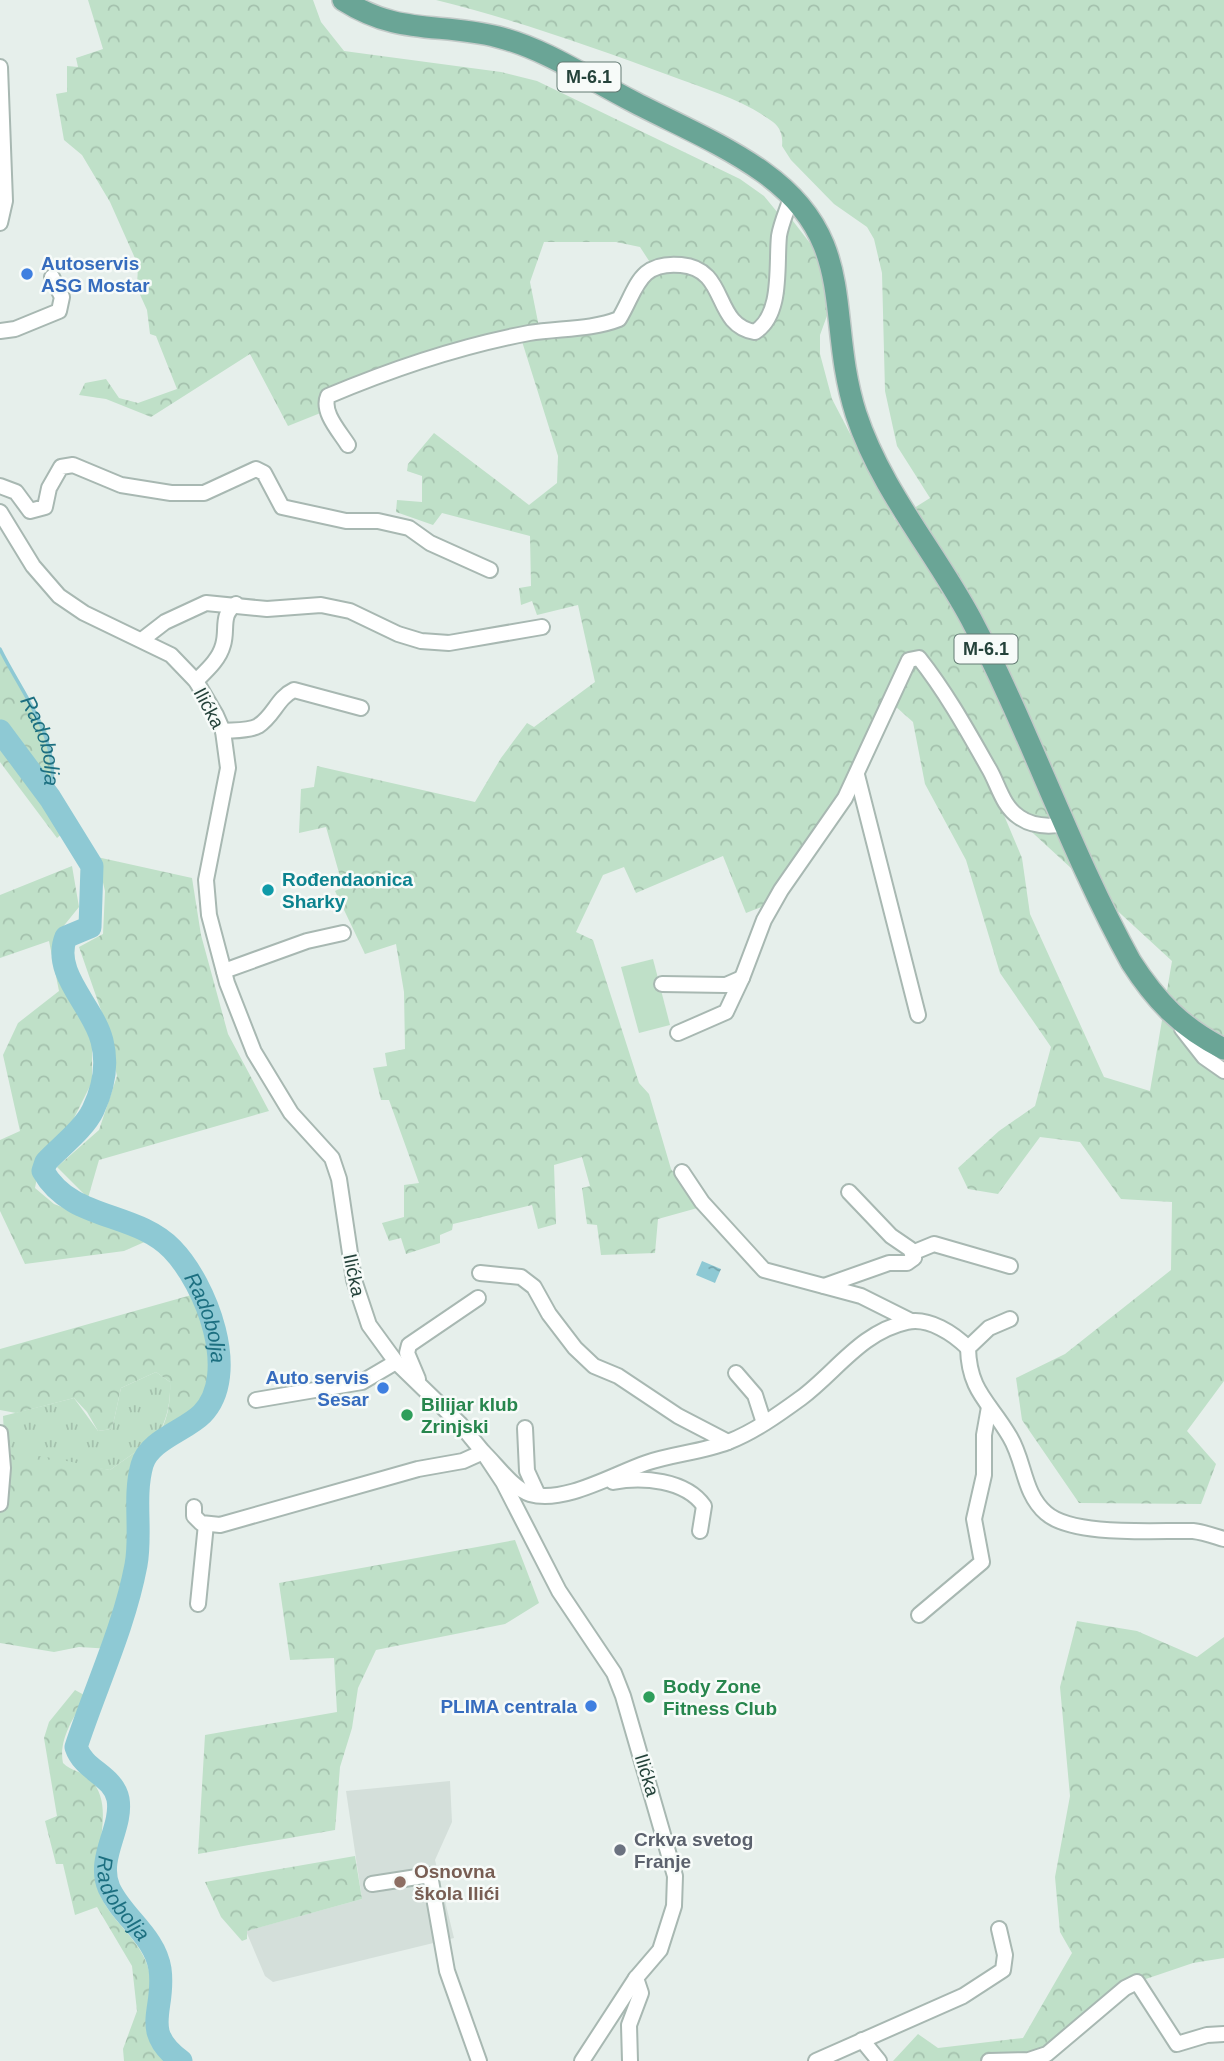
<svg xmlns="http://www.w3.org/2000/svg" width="1224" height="2061" viewBox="0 0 1224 2061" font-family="Arial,sans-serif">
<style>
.built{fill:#d4dfda}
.grass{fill:url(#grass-tufts)}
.forest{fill:url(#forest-crowns);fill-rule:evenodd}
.pitch{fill:#bfe0c8}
.water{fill:url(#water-ripples)}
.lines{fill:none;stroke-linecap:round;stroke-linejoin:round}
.stream{stroke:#8ec9d4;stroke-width:3.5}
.river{stroke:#8ec9d4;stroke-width:23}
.street-casing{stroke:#a8b8b2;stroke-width:18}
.primary-casing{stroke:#c2cac8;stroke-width:24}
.street{stroke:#fff;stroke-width:14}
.primary{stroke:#6aa596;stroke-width:21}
.shop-dot{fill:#3f7fe0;stroke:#f7fbf9;stroke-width:2.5}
.culture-dot{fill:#0f9aa8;stroke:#f7fbf9;stroke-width:2.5}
.leisure-dot{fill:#2e9e5b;stroke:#f7fbf9;stroke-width:2.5}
.worship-dot{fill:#6b7280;stroke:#f7fbf9;stroke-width:2.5}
.education-dot{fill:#8d6e63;stroke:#f7fbf9;stroke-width:2.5}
.labels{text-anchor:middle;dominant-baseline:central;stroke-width:5;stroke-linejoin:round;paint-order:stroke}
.shield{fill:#f7fbf9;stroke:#637a73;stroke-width:2}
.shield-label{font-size:18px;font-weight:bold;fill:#24423a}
.shop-label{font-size:19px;font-weight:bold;fill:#366cbe;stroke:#f7fbf9;text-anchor:end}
.street-label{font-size:19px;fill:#24423a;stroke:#f7fbf9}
.culture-label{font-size:19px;font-weight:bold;fill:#0d838f;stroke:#f7fbf9;text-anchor:start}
.leisure-label{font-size:19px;font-weight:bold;fill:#27864d;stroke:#f7fbf9;text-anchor:start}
.worship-label{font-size:19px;font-weight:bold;fill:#5b616d;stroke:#f7fbf9;text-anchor:start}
.education-label{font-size:19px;font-weight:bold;fill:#785e54;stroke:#f7fbf9;text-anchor:start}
.water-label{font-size:21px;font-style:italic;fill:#1c6f80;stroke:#f7fbf9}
</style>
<defs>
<pattern id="grass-tufts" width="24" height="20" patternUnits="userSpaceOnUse" patternTransform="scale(1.75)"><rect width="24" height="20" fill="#bfe0c8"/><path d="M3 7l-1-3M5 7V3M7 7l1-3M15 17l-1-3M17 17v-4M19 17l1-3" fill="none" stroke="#a4c1ad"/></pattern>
<pattern id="forest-crowns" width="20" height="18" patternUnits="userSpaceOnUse" patternTransform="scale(1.75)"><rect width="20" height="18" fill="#bfe0c8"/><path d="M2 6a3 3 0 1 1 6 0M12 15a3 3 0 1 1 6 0" fill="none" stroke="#a4c1ad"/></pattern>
<pattern id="water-ripples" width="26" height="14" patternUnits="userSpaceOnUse" patternTransform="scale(1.75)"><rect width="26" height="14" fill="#8ec9d4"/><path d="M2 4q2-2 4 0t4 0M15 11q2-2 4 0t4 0" fill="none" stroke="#74a5ad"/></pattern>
</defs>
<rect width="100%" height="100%" fill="#e6efeb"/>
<!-- built -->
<path class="built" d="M450,1781L452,1822L435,1860L454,1938L273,1982L265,1976L246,1931L362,1899L346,1791Z"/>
<!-- grass -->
<path class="grass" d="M156,1372L170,1382C171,1410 164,1427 149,1451L134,1453L110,1470L5,1455L3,1416L74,1398L98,1431L112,1429L121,1388Z"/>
<!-- forest -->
<g class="forest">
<path d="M88,0H313L321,22L344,51L501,72L537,81L740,179L764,196L778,213L786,212L813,247L832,302L820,335V354L832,399L895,520L930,498L897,446L885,391L882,273L874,239L867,227L834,204L791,160L782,146C783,137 781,128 773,122C744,100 705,89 671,76C593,47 516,20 436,0H1224V1381L1187,1431L1216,1464L1201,1504L1079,1503L1022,1420L1016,1378L1065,1354L1171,1270L1172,1202L1121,1199L1080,1142L1040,1137L998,1194L968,1189L958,1168L999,1131L1035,1106L1051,1047L1000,973L966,860L925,784L913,722L895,706L780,900L746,913L723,856L636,893L624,867L603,875L576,932L593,940L639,1083L649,1094L671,1169L701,1207L658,1219L655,1253L601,1255L597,1225L587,1224L582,1188L590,1186L582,1157L554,1165L556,1224L538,1229L532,1205L453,1224L452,1230L440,1235V1243L406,1254L401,1238L389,1241L382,1223L404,1217V1185L419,1183L389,1100H381L373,1068L387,1066L385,1053L405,1049L404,992L396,944L365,954L335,891L343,887L326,827L299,833L301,789L314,787L317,766L475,802L501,758L527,723L534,727L595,682L578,605L537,615L532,601L521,605L519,588L531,586L530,536L442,513L433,525L396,512L397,500L422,502V476L407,471L408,464L434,433L529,505L557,483L558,456L520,335L328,396L323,412L288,426L250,354L151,417L106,399L79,395L85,383L106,379L119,398L138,403L177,389L156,336L150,334L147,310L137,288L138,265L110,202L82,155L64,140L56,94L67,92V66L78,67L76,58L103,49ZM544,242H616L640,247L653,267L619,319L540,332L530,282ZM998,801L1172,961L1150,1091L1104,1077L1030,914L1022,858Z"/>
<path d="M0,649L46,729L53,767L50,798L69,828L57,838L0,762Z"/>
<path d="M97,857L192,878L201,935L228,1034L269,1111L99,1160L88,1198L57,1167L99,1130L117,1076L103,1016L79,947L103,934L105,891Z"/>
<path d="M72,866L79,907L62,928L55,948L67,988L92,1043V1082L73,1120L41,1156L35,1188L54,1204L149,1240L124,1251L25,1264L0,1211V1140L20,1131L3,1055L18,1023L59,991L49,941L0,958V895Z"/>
<path d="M202,1292L219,1349L218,1387L203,1414L150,1451L143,1462L139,1487L137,1563L112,1649L79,1647L54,1652L0,1643V1484L5,1455C41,1452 75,1464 110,1470L134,1453L150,1451C165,1427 171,1410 170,1382L156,1372L121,1388L112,1429L98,1431L87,1412L74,1398L16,1413L0,1410V1349Z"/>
<path d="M515,1540L539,1603L505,1624L376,1650L358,1688L352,1728L340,1767L335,1830L198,1854L205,1735L337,1712L334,1658L290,1660L279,1583Z"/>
<path d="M1077,1621L1137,1631L1197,1657L1224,1637V1958L1193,1963L1137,1982L1043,2061H893L918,2034L938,2048L1023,2038L1072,1953L1060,1932L1055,1877L1070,1796L1060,1687Z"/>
<path d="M75,1690L86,1696C75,1716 58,1739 63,1763C71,1771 81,1771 90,1779C120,1809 86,1863 102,1899C115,1925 142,1941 149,1971C156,2004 137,2034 168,2061H124L123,2049L137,2011L132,1966L97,1907L75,1915L63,1864H56L45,1821L57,1816L44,1738L49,1722Z"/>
<path d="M355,1856L362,1899L247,1931V1939L242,1941L221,1917L205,1882Z"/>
</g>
<!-- pitch -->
<path class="pitch" d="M653,959L670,1025L639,1033L621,967Z"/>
<!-- water -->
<path class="water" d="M702,1261L721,1269L715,1283L696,1275Z"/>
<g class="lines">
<!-- stream -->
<path class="stream" id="s1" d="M0,649C24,698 63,740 50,798"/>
<!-- river -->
<path class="river" id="s2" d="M0,731L50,798L92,866L90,927L66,937C51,973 94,1007 102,1041C108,1064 103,1089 93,1110C84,1129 60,1147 46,1162L43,1171C71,1221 135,1211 172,1249C206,1284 241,1374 202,1414C185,1431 149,1440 142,1465C133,1497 142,1533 136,1565C124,1628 96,1686 76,1747C84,1771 113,1775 118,1799C123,1828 96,1858 109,1888C122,1917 155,1936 160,1969C166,2010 139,2030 181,2061"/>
<defs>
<g id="street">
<path d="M0,67L5,201L0,223"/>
<path d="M0,331L15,329L59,311L62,297L52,277"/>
<path d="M348,445C340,432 321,412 328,396C392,369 460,346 529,333C559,328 591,330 619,319C637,289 638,261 681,265C729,269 712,325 755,332C783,314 776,266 779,236C781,223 788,208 792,195"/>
<path d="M0,486L16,492L30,511L45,507L49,488L61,467L73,465L121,485L171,493H204L256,469L264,473L282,507L346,521H378L409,528L430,543L490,570"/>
<path d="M0,512L33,566L59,596L84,613L171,655L196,681L216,715L223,731L228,768L206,880L209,915L227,983L254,1052L291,1113L332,1158L339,1179L354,1280L369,1325L396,1362L460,1424L483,1452L503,1482L559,1591L614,1673L623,1696L675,1876L674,1906L660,1950L636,1978L582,2061"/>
<path d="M143,639L165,622L206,603L267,609L321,605L350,611L398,634L421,641L449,643L542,627"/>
<path d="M196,681C206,671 219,660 223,645C228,629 220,615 236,604"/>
<path d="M223,731C233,730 249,731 258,726C274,716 277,698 294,690L361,708"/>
<path d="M857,775L918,1015"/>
<path d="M224,971L307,941L343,933"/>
<path d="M742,978L764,920L781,890L845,798L909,660L919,658C946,692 967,730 988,767C998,783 1002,806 1019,817C1033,827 1049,827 1065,824"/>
<path d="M662,984L726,985L742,978L726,1012L678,1033"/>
<path d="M1182,1029L1204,1057L1224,1071"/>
<path d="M682,1172L702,1202L764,1270L861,1296L911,1321"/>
<path d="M912,1253L934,1244L1010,1266"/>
<path d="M480,1273L521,1277L534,1287L549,1314L575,1348L594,1366L618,1376L678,1416L728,1442"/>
<path d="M824,1286L889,1263H907L914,1258L910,1249L891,1236L849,1192"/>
<path d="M1010,1319L989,1328L968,1348C969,1392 990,1402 1010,1437C1025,1462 1023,1493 1046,1513C1073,1537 1158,1530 1193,1531C1203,1532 1214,1536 1224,1539"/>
<path d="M736,1373L755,1395L764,1423"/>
<path d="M418,1379L407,1353L409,1345L478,1298"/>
<path d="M256,1400L362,1382L396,1362"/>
<path d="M525,1428L527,1471L538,1495"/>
<path d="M0,1433L3,1468L0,1504"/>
<path d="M613,1482C642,1476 686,1480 704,1506L700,1531"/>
<path d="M194,1507V1516L201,1523L220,1525L418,1469L463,1461L483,1452C496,1464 513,1489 530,1494C564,1504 614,1474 646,1463C672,1454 702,1452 728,1442C754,1432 779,1414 801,1398C836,1372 861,1332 907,1322C929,1317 954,1334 968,1348"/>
<path d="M198,1604L206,1524"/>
<path d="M919,1615L982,1562L974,1519L984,1475V1435L989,1407"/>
<path d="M372,1884L430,1875L447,1971L479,2061"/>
<path d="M862,2040L879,2061"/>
<path d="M630,2061L629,2025L641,1993L636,1978"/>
<path d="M816,2061L963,1996L1003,1970L1005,1955L999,1929"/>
<path d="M989,2061L1029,2060L1047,2054L1125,1988L1137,1982L1177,2044L1207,2035L1224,2034"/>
</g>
<path id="primary" d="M343,0C400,36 438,22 498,37C546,49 589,79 632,101C676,124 722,143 763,172C860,241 825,317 856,414C881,490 934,550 971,619C1030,731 1070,852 1131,962C1156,1001 1182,1028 1224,1049"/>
</defs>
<!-- street casing -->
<use href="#street" class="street-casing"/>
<!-- primary casing -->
<use href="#primary" class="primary-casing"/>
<!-- street -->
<use href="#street" class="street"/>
<!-- primary -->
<use href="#primary" class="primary"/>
</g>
<!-- markers -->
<g class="shop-dot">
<circle cx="27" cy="274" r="7"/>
<circle cx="383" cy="1388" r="7"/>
<circle cx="591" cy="1706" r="7"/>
</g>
<circle class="culture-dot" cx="268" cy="890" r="7"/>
<g class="leisure-dot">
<circle cx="407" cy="1415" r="7"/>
<circle cx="649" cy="1697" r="7"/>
</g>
<circle class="worship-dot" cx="620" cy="1850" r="7"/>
<circle class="education-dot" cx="400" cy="1882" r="7"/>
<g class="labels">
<!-- shield labels -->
<g class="shield">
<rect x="557.5" y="62.5" width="63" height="29" rx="5"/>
<rect x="954.5" y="634.5" width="63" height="29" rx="5"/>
</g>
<g class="shield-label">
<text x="589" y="77">M-6.1</text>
<text x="986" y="649">M-6.1</text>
</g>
<!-- shop labels -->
<g class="shop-label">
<text x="41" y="263" text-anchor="start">Autoservis<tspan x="41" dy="22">ASG Mostar</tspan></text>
<text x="369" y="1377">Auto servis<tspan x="369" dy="22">Sesar</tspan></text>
<text x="577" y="1706">PLIMA centrala</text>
</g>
<!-- street labels -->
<g class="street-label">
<text transform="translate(209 708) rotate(62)">Ilićka</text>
<text transform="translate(354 1275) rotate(78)">Ilićka</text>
<text transform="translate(647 1775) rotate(73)">Ilićka</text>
</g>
<!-- culture labels -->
<g class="culture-label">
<text x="282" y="879">Rođendaonica<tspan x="282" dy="22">Sharky</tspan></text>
</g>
<!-- leisure labels -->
<g class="leisure-label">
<text x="421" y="1404">Bilijar klub<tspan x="421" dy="22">Zrinjski</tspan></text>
<text x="663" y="1686">Body Zone<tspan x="663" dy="22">Fitness Club</tspan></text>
</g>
<!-- worship labels -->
<g class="worship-label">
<text x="634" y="1839">Crkva svetog<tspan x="634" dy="22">Franje</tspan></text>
</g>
<!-- education labels -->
<g class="education-label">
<text x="414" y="1871">Osnovna<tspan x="414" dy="22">škola Ilići</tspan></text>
</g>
<!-- water labels -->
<g class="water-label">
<text stroke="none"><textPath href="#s1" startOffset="102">Radobolja</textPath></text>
<text stroke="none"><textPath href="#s2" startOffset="747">Radobolja</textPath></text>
<text stroke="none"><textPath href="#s2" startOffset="1396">Radobolja</textPath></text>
</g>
</g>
</svg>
